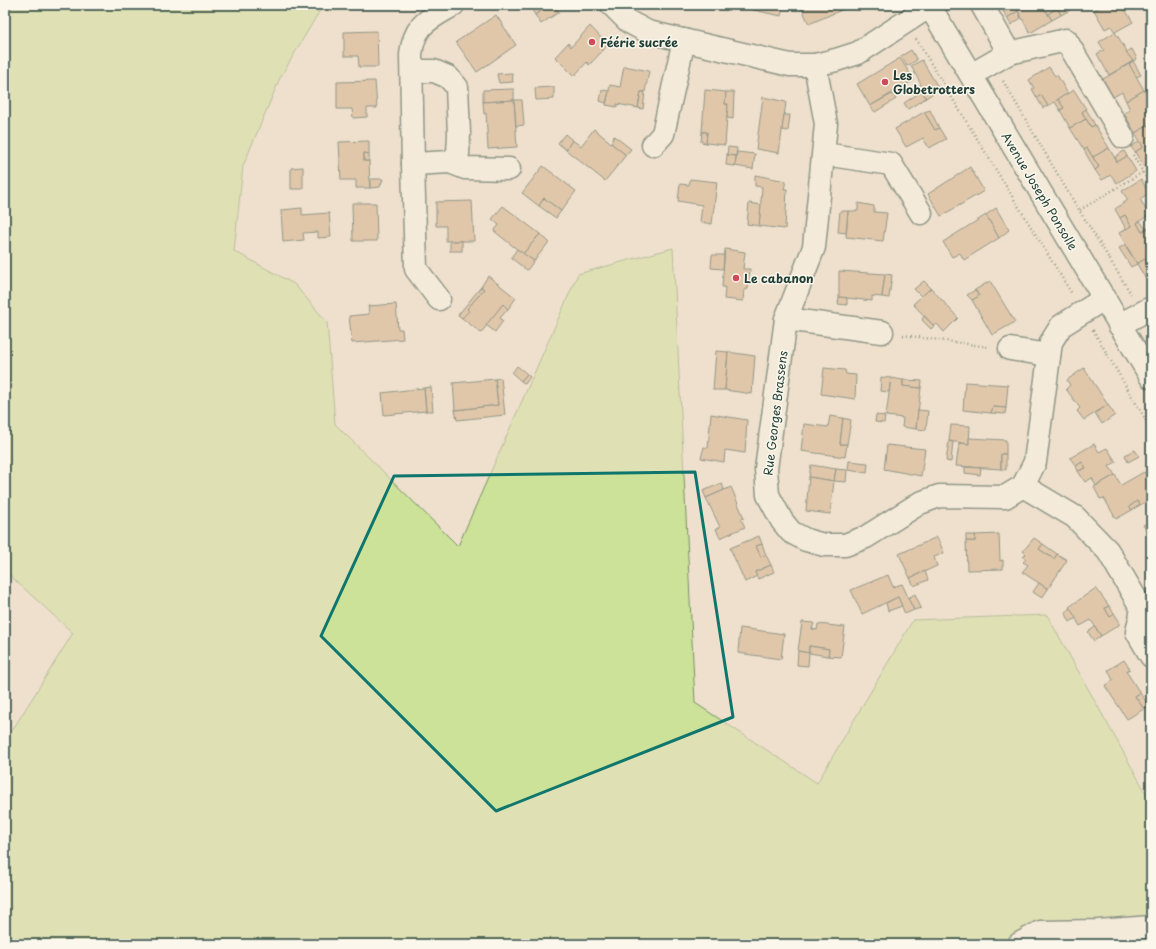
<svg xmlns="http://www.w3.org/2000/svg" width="1156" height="949" viewBox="0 0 1156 949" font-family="'Playpen Sans',sans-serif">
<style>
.green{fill:#cce298;stroke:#769066}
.building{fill:#d0a982;stroke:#1f3d34}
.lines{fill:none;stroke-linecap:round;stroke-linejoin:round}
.minor-casing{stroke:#1f3d34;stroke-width:25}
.path{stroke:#1f3d34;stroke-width:2.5;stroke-dasharray:1 3;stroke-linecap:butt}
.minor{stroke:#fbf7ec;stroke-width:22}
.marked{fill:none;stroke:#0f766e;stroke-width:3;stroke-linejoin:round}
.poi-dot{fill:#d1495b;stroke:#fbf7ec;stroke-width:1.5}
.labels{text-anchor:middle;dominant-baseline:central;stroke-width:3;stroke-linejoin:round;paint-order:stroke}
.poi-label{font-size:12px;font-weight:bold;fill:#1f3d34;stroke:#fbf7ec;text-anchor:start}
.street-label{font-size:12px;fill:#1f3d34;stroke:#fbf7ec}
</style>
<rect width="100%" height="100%" fill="#eee0cc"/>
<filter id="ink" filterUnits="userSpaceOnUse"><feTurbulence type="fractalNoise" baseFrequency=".025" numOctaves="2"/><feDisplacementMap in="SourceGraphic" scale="8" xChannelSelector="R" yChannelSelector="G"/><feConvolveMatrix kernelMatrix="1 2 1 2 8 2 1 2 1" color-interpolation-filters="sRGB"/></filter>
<g filter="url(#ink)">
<!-- green -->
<path class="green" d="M5,5H323L280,78L243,166L234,251L294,284L327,322L335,424L458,546L578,274L673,248L695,703L817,783L913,620L1047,615L1151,802V944H5V742L73,633L5,571Z"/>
<!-- building -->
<g class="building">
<path d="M529,5H551L535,15Z"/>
<path d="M551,5H554L559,12L541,24L535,15Z"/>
<path d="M750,5H783L781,16L749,9Z"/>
<path d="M800,5H836L839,11L809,24Z"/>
<path d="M836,5H853L839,11Z"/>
<path d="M1000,5H1042L1052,20L1030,33L1018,11L1007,18Z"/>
<path d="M1042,5H1069L1067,6L1070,10L1061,15L1057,8L1048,14Z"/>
<path d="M1102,5H1122L1133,22L1115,32L1111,26L1105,29L1094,10Z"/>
<path d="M1057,8L1061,15L1052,20L1048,14Z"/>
<path d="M1018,11L1021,18L1011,25L1007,18Z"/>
<path d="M496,15L516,45L477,72L456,42Z"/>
<path d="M590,26L608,45L589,65L587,62L574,76L555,57L568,43L571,47Z"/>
<path d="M377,31L378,67H359L358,56H344V32Z"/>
<path d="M1115,32L1133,61L1109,75L1097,54L1104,50L1099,42Z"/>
<path d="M1132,49L1137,59L1133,61L1126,52Z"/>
<path d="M911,50L917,60L907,66L901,56Z"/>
<path d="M900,58L914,80L870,106L857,84Z"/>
<path d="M922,60L939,89L926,98L919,86L921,84L911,66Z"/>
<path d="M1133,61L1141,75L1136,77L1129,64Z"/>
<path d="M1129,64L1144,90L1126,101L1122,92L1113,97L1103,79Z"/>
<path d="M624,66L649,71L645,92H641L638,108L617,104V107L606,105L610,85L620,87Z"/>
<path d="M1049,67L1055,76L1057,75L1068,94L1048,106L1041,95L1037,98L1032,89L1034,88L1029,80Z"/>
<path d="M512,73L513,82L499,83L497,74Z"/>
<path d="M375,81L377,108H367V117L353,118L352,109H337V82Z"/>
<path d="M554,87V99L536,100L535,88Z"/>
<path d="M514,89V100L483,102V90Z"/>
<path d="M602,90L609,91L606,103L600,101Z"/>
<path d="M705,90L726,92L725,104H728L725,145L706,143L707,132H702Z"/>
<path d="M1074,90L1086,109L1082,112L1086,119L1070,128L1060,110L1064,108L1058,99Z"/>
<path d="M1144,90L1151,101V124L1135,133L1124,113L1130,110L1126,101Z"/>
<path d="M922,91L926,98L908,109L904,103Z"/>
<path d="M641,92H645L643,109L638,108Z"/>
<path d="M726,92H734L733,119L727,118L728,104H725Z"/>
<path d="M892,94L896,99L875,112L870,106Z"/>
<path d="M1041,95L1048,106L1043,108L1037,98Z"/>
<path d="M763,97L786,102L779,153L756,149Z"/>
<path d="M1058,99L1064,108L1060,110L1055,102Z"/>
<path d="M514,100H522L524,125L516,126Z"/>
<path d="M514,100L517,147L488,149L486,113L484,114L483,102Z"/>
<path d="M1086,109L1095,125L1091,127L1082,112Z"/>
<path d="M930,110L939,128L935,130L924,112Z"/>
<path d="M924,112L935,130L939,128L946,139L929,148L923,138L906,147L895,129Z"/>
<path d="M784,115H790L788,131L782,130Z"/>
<path d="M1086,119L1091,127L1095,125L1109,148L1093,157L1087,148L1084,150L1070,128Z"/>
<path d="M1151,124V163L1144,167L1135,152L1143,147L1135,133Z"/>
<path d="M594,129L626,155L605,181L566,150L572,140L581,146Z"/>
<path d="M702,132H707L706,143L701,142Z"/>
<path d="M565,134L572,140L566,150L558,143Z"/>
<path d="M614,136L631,149L626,155L611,143Z"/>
<path d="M369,141V154L364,153V161H369L370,188H356V180H341L339,142Z"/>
<path d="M1140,141L1143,147L1135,152L1131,147Z"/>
<path d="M728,147L737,148L736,156L727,155Z"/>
<path d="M1087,148L1099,167L1095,170L1084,150Z"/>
<path d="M1109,148L1117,162L1127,156L1136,171L1117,183L1111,175L1102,180L1095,170L1099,167L1093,157Z"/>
<path d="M1124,151L1127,156L1117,162L1115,157Z"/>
<path d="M737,152L755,154L753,169L735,166Z"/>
<path d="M364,153L369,154V161H364Z"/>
<path d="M727,155L736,156L735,166L726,165Z"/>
<path d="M543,166L576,191L561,211L544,198L539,206L522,193Z"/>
<path d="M303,167V189H291V168Z"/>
<path d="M970,167L984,191L941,216L928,194Z"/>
<path d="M755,175L786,181L784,189H787L785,229L759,226L762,187L755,186Z"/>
<path d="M370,179H383L380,187L370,188Z"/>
<path d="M690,179L717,182L712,224L700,222L702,205L678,201L680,184L689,185Z"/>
<path d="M1141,179L1149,193L1140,199L1149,215L1137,223L1142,232L1151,226V255L1137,264L1119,233L1131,226L1125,215L1120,218L1115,209L1128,200L1122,191Z"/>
<path d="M544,198L561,211L556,218L539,206Z"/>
<path d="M472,201L474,241H446V226H436V202Z"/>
<path d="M352,203H376L377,241H353Z"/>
<path d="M749,203L761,205L759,226L747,224Z"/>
<path d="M858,203L874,206V212L887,213L883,241L846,237L848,211H858Z"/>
<path d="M503,206L540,234L523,254L494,231L499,225L492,219Z"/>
<path d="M302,208V215L329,213L331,237L318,238V232L303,233L304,240L283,242L281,210Z"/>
<path d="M996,208L1009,230L999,238L986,215Z"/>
<path d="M840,211H848L846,233L838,232Z"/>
<path d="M986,215L999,238L964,260L960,253L952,257L943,242Z"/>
<path d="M1125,215L1131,226L1126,229L1120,218Z"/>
<path d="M1140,221L1146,229L1142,232L1137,223Z"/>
<path d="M540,234L549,242L534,261L523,254Z"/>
<rect x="450" y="241" width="12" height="10"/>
<path d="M1125,245L1137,264L1131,267L1119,248Z"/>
<path d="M517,249L534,261L527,270L511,258Z"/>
<path d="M725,249L745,252L743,269H750L748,289L744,290L743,301L724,299L725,287H722Z"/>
<path d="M712,255H724L723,269L711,268Z"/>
<path d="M1151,255V288L1137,264Z"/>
<path d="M839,271L885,274L882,297L872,296V301L839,297Z"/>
<path d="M885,274L892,275L889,298L882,297Z"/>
<path d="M488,276L516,298L508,309L503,304L481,333L462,318L469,311L467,309L484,289L481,287Z"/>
<path d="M924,281L931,288L922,297L914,289Z"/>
<path d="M990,281L1015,322L992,335L972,300L979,296L975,290Z"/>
<path d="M481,287L484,289L467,309L469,311L462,318L458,315Z"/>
<path d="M931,288L958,318L944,332L937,324L934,326L913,304Z"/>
<path d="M975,290L979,296L972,300L967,295Z"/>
<path d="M839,297L847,298V305L838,304Z"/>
<path d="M396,304L398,329H402L403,339L352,343L349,316L369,314L368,306Z"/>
<path d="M503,304L508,309L500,318L503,321L495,332L486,325Z"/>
<path d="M924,316L934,326L931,329L922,320Z"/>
<path d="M716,351L728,352L725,390H713Z"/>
<path d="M728,352L755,356L752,394L725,390Z"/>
<path d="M517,366L527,374L521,381L512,373Z"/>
<path d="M824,368L845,370L846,374L856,375L855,399L821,394Z"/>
<path d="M1084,368L1108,405L1084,420L1077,411L1080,408L1066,389L1070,385L1067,380Z"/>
<path d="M527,374L530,377L525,384L521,381Z"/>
<path d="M881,377L891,378L889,392L880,391Z"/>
<path d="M501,378L505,415L457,420L455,410L498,405L495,379Z"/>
<path d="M891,378L903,380V386L921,388L916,429L902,427L903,418L886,416Z"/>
<path d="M495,379L498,405L455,410L453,383Z"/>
<path d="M903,380L922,381L921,388L903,386Z"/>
<path d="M965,382L1008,385L1006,408L993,407L991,413L963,410Z"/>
<path d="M431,387L433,411H426L424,388Z"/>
<path d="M424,388L426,411L384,415L382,393Z"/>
<path d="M1108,405L1115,415L1102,424L1095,413Z"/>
<path d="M993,407L1006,408L1005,414L991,413Z"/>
<path d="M918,410L928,411L926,430L916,429Z"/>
<path d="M711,414L747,420L745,453L725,450L724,462L701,458L704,447L708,448Z"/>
<path d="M876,415L885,416L884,423L875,422Z"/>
<path d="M830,416L843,418L840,444H847L845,457L801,451L804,424L828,427Z"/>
<path d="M843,418L851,420L847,444H840Z"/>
<path d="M951,425L970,426L969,444L949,441Z"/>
<path d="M969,438L1006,440V454H1001V469L956,466L959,443L969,444Z"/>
<path d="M949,441L953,442L951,462L946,461Z"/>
<path d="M1094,444L1099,452L1107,448L1116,462L1109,466L1115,475L1096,486L1092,478L1085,482L1078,471L1086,468L1082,462L1076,466L1070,458Z"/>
<path d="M887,445L925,449L921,476L884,469Z"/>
<path d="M1135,450L1139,456L1128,462L1125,455Z"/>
<path d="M1001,454H1006V470L1001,469Z"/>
<path d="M849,461L868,463L867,473L848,470Z"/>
<path d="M1082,462L1086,468L1078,471L1076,466Z"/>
<path d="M811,465L836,469L834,481L809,477Z"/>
<path d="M965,467L981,468L980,475L965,473Z"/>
<path d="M836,469L847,470L846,482L834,481Z"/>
<path d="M1144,472L1151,482V499L1140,505L1137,501L1129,507L1132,510L1116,519L1104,498L1100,499L1094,487L1115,475L1121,485Z"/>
<path d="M809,477L834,481L830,514L806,511Z"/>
<path d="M722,483L724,490L706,498L703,491Z"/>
<path d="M731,487L744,518L741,519L745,527L720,538L716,529L720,527L706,498Z"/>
<path d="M1137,501L1140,505L1132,510L1129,507Z"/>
<path d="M1147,523L1151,529V535L1150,536L1143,525Z"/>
<path d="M999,534L1000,561L1003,560V569L967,570L966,541H975V535Z"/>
<rect x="966" y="535" width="9" height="6"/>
<path d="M759,536L762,544L756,546L761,557L766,555L771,565L755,572L757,576L745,582L730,548Z"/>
<path d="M937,537L944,553L934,557L937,566L910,578L899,554Z"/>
<path d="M1034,538L1043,544L1039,549L1054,559L1057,554L1067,560L1048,589L1022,572L1028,565L1023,562L1026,559L1023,557L1026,554L1023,551Z"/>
<path d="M762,544L766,555L761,557L756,546Z"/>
<path d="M1043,544L1057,554L1054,559L1039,549Z"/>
<path d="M771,565L774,572L758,579L755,572Z"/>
<path d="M925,571L928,580L914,586L910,578Z"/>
<path d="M888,575L893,587L902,584L914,610L905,614L898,597L862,614L851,590Z"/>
<path d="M1039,583L1048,589L1042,598L1033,592Z"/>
<path d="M1096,588L1109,606L1105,608L1110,617L1114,613L1119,621V625L1101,636L1091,620L1080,626L1069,607Z"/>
<path d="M915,594L921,608L914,610L908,598Z"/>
<path d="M898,597L902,606L888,611L886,603Z"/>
<path d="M1109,606L1114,613L1110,617L1105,608Z"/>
<path d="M1070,608L1076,618L1070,622L1065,612Z"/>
<path d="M802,622L814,623L812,629L817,630L818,624L845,627L841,657L828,656L829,649L809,646V653L798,651Z"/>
<path d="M1095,627L1101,636L1094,641L1088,632Z"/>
<path d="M740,628L784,634L781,659L738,653Z"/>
<path d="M809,646L829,649L828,656L809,653Z"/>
<path d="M798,651L809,653L808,666L797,665Z"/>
<path d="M1124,660L1130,669L1126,671L1140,693L1135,696L1144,709L1127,719L1105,686L1113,680L1108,670Z"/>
<path d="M1140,693L1149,706L1144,709L1135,696Z"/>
</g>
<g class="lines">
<defs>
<g id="minor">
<path d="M612,5L629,22L648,32L790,65H815L836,60L858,53L930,6"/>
<path d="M929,5L1151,377"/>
<path d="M982,5L1009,53"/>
<path d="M815,65L826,124L814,247L786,319L766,469L768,495L782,521L791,532L806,540L824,545H845L866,537L920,503L939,496L1005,497L1023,486L1035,462L1051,342L1061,326L1105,298"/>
<path d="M412,71H434L448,77L457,87L459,134L458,154L450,162L413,164L411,55C414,24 428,20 453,5"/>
<path d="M971,75L1009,53L1066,40L1123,137"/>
<path d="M653,145L663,134L684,40"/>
<path d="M824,154L891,164L921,213"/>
<path d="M450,162L465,168L509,169"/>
<path d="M413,164L416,269L439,299"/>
<path d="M786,319L882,332"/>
<path d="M1119,325L1151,308"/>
<path d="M1010,349L1049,355"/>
<path d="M1023,486L1075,517L1108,551L1142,609L1137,632L1151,656"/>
<path d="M1019,944L1040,932L1098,931L1151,927"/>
</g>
</defs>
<!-- minor casing -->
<use href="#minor" class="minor-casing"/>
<!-- path -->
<g class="path">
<path d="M957,5L961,11"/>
<path d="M916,39L1072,294"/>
<path d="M1003,81L1068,192L1131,294"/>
<path d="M1133,155L1151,186"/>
<path d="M1080,210L1143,172"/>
<path d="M1093,330L1151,429"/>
<path d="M903,335L989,347"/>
</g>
<!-- minor -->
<use href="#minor" class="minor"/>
</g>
</g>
<!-- marked area -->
<path d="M0 0H1156V949H0ZM695,472L733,717L496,811L321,636L394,476Z" fill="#eee0cc" fill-opacity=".55" fill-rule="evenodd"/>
<path class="marked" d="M695,472L733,717L496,811L321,636L394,476Z"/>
<!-- markers -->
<g class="poi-dot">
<circle cx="592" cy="42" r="4"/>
<circle cx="885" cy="82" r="4"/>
<circle cx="736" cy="278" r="4"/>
</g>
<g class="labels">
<!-- poi labels -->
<g class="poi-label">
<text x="600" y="42">Féérie sucrée</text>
<text x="893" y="75">Les<tspan x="893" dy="14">Globetrotters</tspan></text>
<text x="744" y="278">Le cabanon</text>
</g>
<!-- street labels -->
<g class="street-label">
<text transform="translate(1040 191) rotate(59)">Avenue Joseph Ponsolle</text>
<text transform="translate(775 413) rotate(-83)">Rue Georges Brassens</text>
</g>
</g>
<!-- margin -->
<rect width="1156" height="949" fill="none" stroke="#fbf7ec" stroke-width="20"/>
<rect x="10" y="10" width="1136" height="929" fill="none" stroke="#1f3d34" stroke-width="1.5" filter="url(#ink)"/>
</svg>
